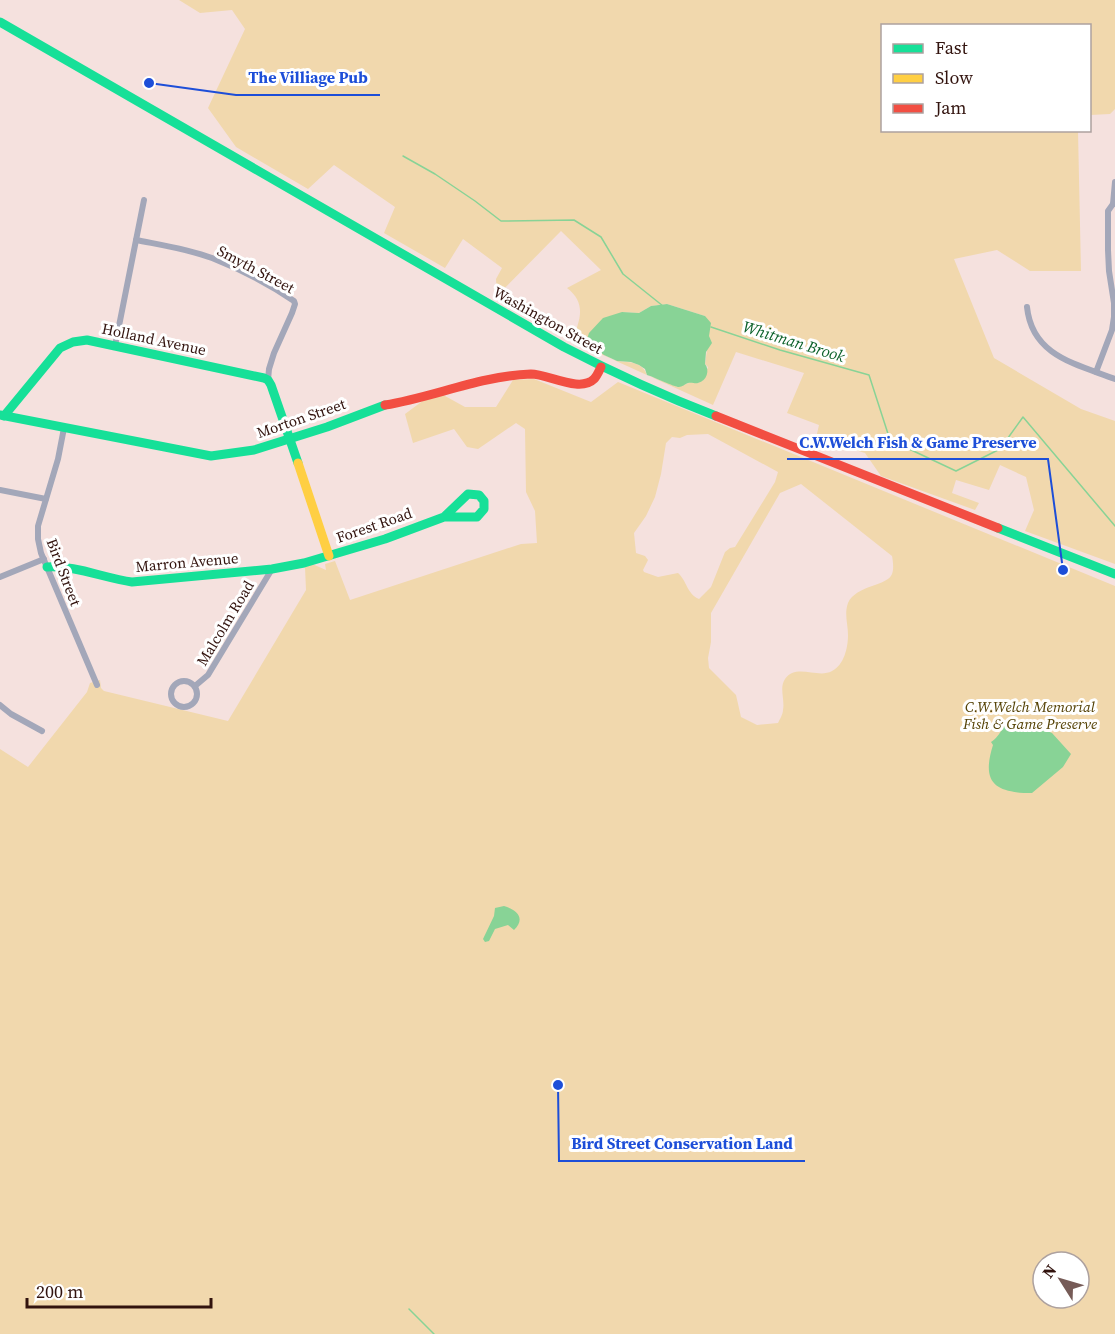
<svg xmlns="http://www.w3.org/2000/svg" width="1115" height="1334" viewBox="0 0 1115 1334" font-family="'Source Serif 4',serif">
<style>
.green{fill:#f1d8ad;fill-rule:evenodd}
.water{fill:#88d396}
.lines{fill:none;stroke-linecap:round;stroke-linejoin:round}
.stream{stroke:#88d396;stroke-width:1.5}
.street{stroke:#a3a7b9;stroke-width:6}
.fast{stroke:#16e098;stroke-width:9}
.slow{stroke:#ffcf43;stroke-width:9}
.jam{stroke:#f24e42;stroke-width:9}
.labels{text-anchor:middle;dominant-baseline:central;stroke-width:6;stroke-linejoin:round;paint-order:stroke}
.street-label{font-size:15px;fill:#32130e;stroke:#fff}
.park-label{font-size:15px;font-style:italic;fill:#544104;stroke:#fff}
.water-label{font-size:16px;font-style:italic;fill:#0c612a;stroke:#fff}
.leader{fill:none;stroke:#1d4ed8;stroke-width:2}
.callout-dot{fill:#1d4ed8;stroke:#fff;stroke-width:2}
.callout-label{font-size:16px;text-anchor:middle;font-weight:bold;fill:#1d4ed8;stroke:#fff;stroke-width:6;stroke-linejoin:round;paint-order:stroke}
</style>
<rect width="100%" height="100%" fill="#f5e1de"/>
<!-- green -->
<g class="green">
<path d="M179,0H1115V109L1110,114L1090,115V26H882V130L1078,131L1081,271H1030L997,250L954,259L994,358L1081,409L1115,421V564L1025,531L1034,510L1026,477L1000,465L989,490L956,480L952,493L979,503L975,510L881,476L865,453L816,438L819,425L787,413L804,373L736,352L713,405L572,341C579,322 588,304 567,288L601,270L561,231L497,296L496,279L502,268L463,239L445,268L384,233L395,207L334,165L308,189L236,147L208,108L245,29L232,10L200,13ZM667,304L705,316L709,336L705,364L708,367L703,380L698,383L691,382L678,387L647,375C642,361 630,363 618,361C613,360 609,357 604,355L622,312L639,313L651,306Z"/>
<path d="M534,379L591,402L618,382L1115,586V1334H0V749L28,767L87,692L90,683L100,680L101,688L104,691L228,721L306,590L305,567L310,563L326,570L325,564L335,561L350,600L521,544L537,543L535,511L526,492L525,429L516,423L478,449L467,447L454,429L413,443L405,414L436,391L465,407H496L513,380ZM708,434L778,472L775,482L735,547L730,548L725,552L711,587L699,599C687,594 687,581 678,573L658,577L644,572L643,570L648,560L645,556L636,553L634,533L646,516L655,497L661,474L666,443L672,437L680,438L687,435ZM801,484L892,556C893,561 894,569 892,574C888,586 856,585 848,603C844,614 848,624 848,635C848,648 844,665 832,671C818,679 796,663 785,679C779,688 785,699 783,710C783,714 780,719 778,723L757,725L741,717L736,695L709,668L708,658L711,642V613L780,493ZM1043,1262H1079V1298H1043Z"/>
</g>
<!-- water -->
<g class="water">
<path d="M667,304L705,316L711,323L709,336L712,343L706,352L705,364C710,370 707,381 698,383C695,384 692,382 688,383C685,384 682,387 679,387C674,387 654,377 647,375L645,369L639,365L631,362L617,361L604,355L588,343L587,339L589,333L603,318L622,312L639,313L651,306Z"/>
<path d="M1015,716L1020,722L1031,721L1038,727L1052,733L1071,754L1063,767L1032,793C995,793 981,783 993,745L991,742C1002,735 1002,724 1015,716Z"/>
<path d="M504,906C517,910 526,918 514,930L508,925L495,929L489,941L485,942L483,939L494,916L495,908Z"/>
</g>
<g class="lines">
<!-- stream -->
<g class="stream">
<path d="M403,156L435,174L475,201L501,221L574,220L601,237L623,274L663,306"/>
<path d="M711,327L780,350L869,375L890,440L956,471L1000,449L1023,417L1115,526"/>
<path d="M409,1309L434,1334"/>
</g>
<!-- street -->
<g class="street">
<path d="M1113,204L1115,182"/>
<path d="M136,240C161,245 188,249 212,258C240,269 269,284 294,301L295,304L292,313L274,353L269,369L268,380"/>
<path d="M1027,307C1032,356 1076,364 1115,379"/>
<path d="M115,346L144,200"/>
<path d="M1096,372L1112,330L1114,317V303L1109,271L1108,250V211L1113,204"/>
<path d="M64,428L58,459L38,526V539L41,553L97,685"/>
<path d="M0,490L46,499"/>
<path d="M0,577L44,559"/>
<circle cx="184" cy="694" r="13"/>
<path d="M195,686L208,675L272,569"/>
<path d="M0,705L11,714L42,731"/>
</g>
<!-- fast -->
<g class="fast">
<path d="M0,22L564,347C614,373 664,396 716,416"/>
<path d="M0,415L211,456L254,450L327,427L385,405"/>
<path d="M4,416L60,348L73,342L87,340L264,378L268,380L271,385L298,463"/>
<path d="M998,528L1115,574"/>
<path d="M47,567C74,565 104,578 132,582L272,569L304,563L385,539L444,517L468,494L479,495L484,501V509L477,517H444"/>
</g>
<!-- slow -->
<path class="slow" d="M298,463L329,556"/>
<!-- jam -->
<g class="jam">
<path d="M385,405C434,397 480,376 531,374C548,374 580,393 594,379C597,376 599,371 601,367"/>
<path d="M716,416L998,528"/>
</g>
</g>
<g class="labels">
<!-- street labels -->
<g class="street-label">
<text transform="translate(256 269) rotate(28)">Smyth Street</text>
<text transform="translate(548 320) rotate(29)">Washington Street</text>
<text transform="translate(154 339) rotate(12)">Holland Avenue</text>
<text transform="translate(301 418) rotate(-19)">Morton Street</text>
<text transform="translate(374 525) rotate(-19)">Forest Road</text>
<text transform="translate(187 562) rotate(-5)">Marron Avenue</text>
<text transform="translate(64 572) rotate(69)">Bird Street</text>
<text transform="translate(225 623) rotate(-59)">Malcolm Road</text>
</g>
<!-- park labels -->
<g class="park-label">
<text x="1030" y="706">C.W.Welch Memorial<tspan x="1030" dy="17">Fish &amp; Game Preserve</tspan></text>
</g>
<!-- water labels -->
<g class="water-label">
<text transform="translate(794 341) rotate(17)">Whitman Brook</text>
</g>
</g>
<!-- callouts -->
<path class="leader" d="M149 83L236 95H380M1063 570L1048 459H787M558 1085L559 1161H805"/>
<g class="callout-dot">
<circle cx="149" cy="83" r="6"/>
<circle cx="1063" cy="570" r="6"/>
<circle cx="558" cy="1085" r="6"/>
</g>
<g class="callout-label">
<text x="308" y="83">The Villiage Pub</text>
<text x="918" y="448">C.W.Welch Fish &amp; Game Preserve</text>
<text x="682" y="1149">Bird Street Conservation Land</text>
</g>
<!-- legend -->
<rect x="881" y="24" width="210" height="108" fill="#ffffff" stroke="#ada19f" stroke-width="1.5"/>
<rect x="893" y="44" width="30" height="9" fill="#16e098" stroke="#ada19f" stroke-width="1.5"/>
<text x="935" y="54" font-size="18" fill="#32130e">Fast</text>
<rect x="893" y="74" width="30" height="9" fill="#ffcf43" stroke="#ada19f" stroke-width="1.5"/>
<text x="935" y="84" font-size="18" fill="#32130e">Slow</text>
<rect x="893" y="104" width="30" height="9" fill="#f24e42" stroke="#ada19f" stroke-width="1.5"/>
<text x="935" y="114" font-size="18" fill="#32130e">Jam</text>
<!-- north arrow -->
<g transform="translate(1061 1280) rotate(307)"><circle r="28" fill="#ffffff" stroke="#ada19f" stroke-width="1.5"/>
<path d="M0-4.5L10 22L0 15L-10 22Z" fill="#765b57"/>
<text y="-9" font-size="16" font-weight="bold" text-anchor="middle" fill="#32130e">N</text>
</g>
<!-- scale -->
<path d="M27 1298v9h184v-9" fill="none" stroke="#32130e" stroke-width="3"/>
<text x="36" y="1298" font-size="18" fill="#32130e" stroke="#ffffff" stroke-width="4.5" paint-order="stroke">200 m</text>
</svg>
